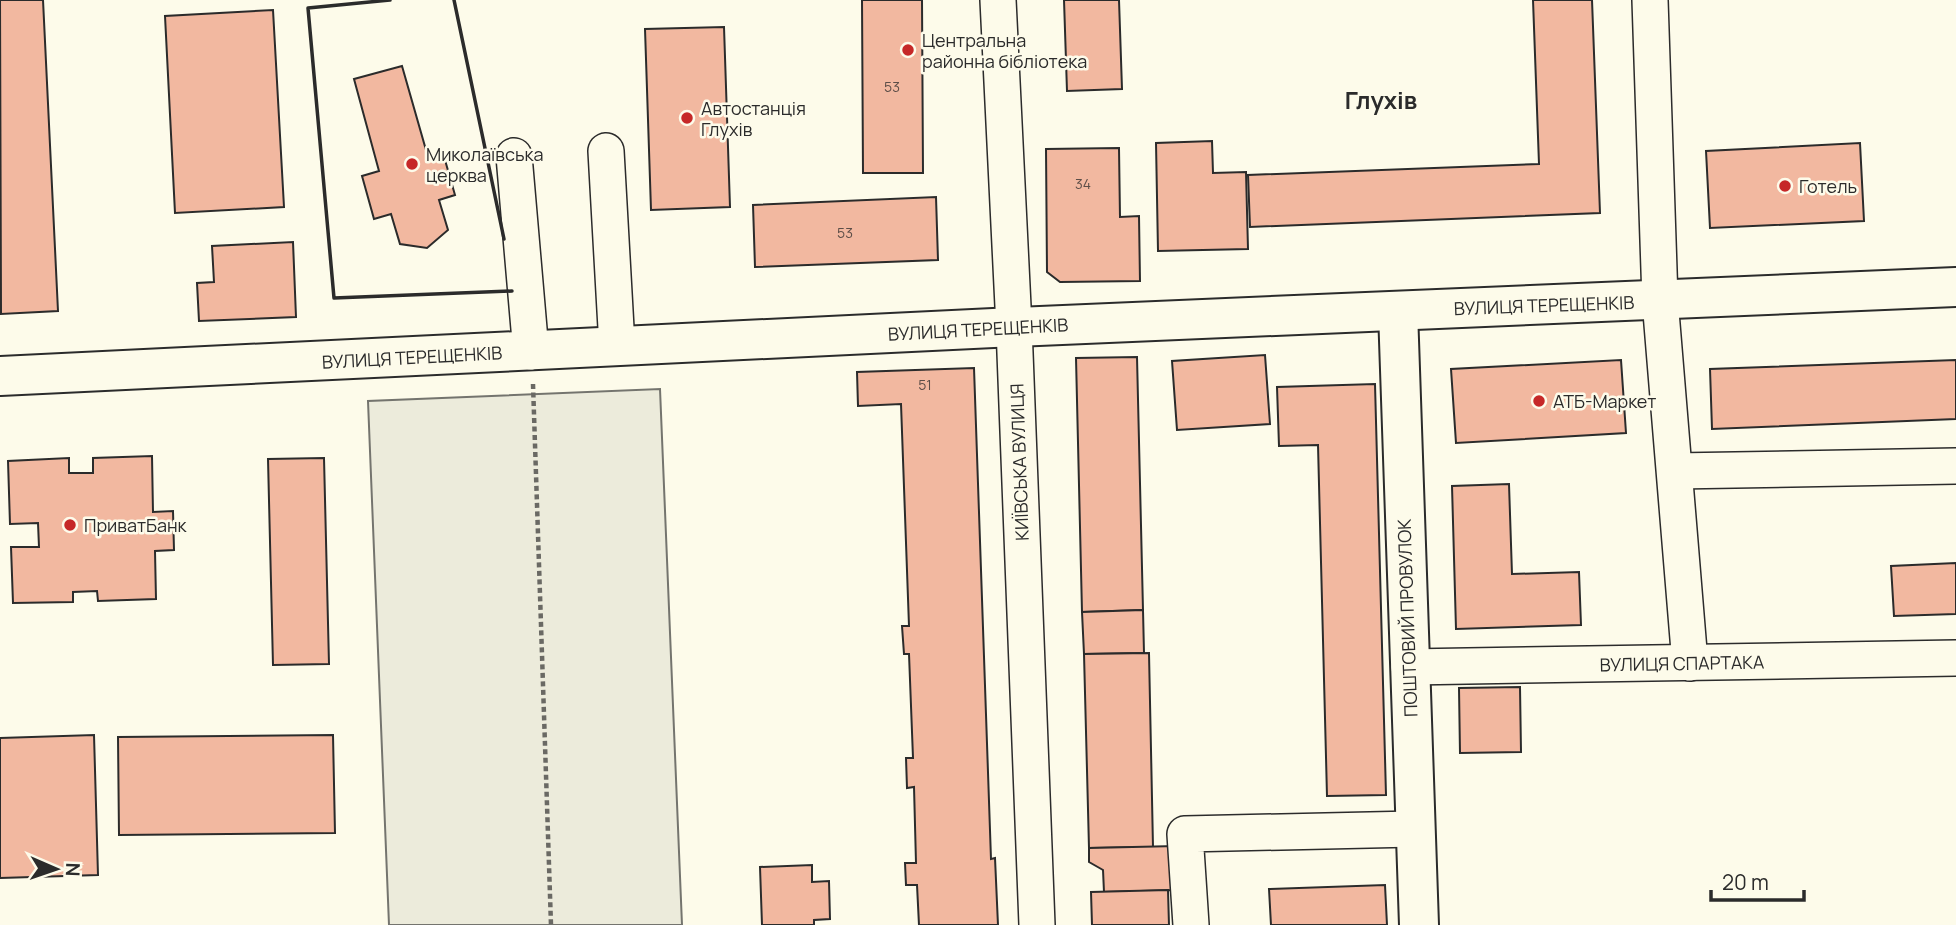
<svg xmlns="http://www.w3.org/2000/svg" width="1956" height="925" viewBox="0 0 1956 925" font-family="Manrope,sans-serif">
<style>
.green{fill:#ecebdb;stroke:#74746e;stroke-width:2}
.building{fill:#f2b8a0;stroke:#2b2b2b;stroke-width:2}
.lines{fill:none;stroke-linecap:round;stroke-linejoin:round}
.minor-casing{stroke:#2b2b2b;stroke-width:38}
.major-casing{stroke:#2b2b2b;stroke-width:42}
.path{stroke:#6a6964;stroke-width:4.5;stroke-dasharray:5 3.5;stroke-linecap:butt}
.minor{stroke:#fdfbea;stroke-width:35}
.major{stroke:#fdfbea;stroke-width:38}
.wall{stroke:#2b2b2b;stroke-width:3.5}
.poi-dot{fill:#c62828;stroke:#fdfbea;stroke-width:2.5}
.labels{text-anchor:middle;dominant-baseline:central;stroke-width:5;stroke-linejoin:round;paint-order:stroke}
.number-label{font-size:14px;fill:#5d4e48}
.poi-label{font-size:18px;fill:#2b2b2b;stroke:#fdfbea;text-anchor:start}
.street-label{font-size:18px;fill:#2b2b2b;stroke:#fdfbea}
.district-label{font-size:24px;font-weight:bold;fill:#2b2b2b;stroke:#fdfbea}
</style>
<rect width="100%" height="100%" fill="#fdfbea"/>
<!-- green -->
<path class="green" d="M660,389L682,925H389L368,401Z"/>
<!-- building -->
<g class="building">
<path d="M0,0H43L58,311L1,314Z"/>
<path d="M862,0H922L923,173H863Z"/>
<path d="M1064,0H1119L1122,89L1067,91Z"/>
<path d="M1533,0H1592L1600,213L1250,227L1248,175L1539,164Z"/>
<path d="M273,10L284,207L175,213L165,16Z"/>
<path d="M724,27L730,207L651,210L645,29Z"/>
<path d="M402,66L428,157L443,153L455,195L439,200L448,230L427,248L400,244L391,214L374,219L362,176L379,171L354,79Z"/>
<path d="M1212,141L1213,173L1246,172L1248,249L1158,251L1156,143Z"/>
<path d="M1860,143L1864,221L1710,228L1706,151Z"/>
<path d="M1119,148L1120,217L1139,216L1140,281L1060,282L1047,272L1046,149Z"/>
<path d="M936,197L938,260L755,267L753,205Z"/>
<path d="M293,242L296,317L199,321L197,283L214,282L212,246Z"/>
<path d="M1265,355L1270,424L1177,430L1172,361Z"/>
<path d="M1137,357L1143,610L1082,612L1076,358Z"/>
<path d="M1621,360L1626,433L1456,443L1451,369Z"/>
<path d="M1956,360V419L1712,429L1710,369Z"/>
<path d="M974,368L991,859L995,858L998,925H919L917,885H906L905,863H916L914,787L907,788L906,758H913L909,654H904L902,626H909L901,404L858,406L857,372Z"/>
<path d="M1375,384L1386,795L1327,796L1318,445L1279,446L1277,387Z"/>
<path d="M152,456L153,512L173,511L174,550L155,551L156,599L98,601L97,591L73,592V602L13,603L11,547H39L38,523L10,524L8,461L69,458V473H93V458Z"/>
<path d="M324,458L329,664L273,665L268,459Z"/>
<path d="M1509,484L1512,574L1579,572L1581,625L1456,629L1452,486Z"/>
<path d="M1956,563V614L1894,616L1891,566Z"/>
<path d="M1143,610L1144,653L1084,654L1082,612Z"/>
<path d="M1149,653L1153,847L1089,848L1084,654Z"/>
<path d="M1520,687L1521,752L1460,753L1459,688Z"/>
<path d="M94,735L98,875L0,878V738Z"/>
<path d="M333,735L335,833L119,835L118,737Z"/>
<path d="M1176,846L1177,890L1104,892L1103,870L1089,862V848Z"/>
<path d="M812,865V882L829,881L830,919L814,920V925H762L760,867Z"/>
<path d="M1385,885L1387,925H1271L1269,889Z"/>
<path d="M1168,890L1169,925H1092L1091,892Z"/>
</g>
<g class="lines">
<defs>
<g id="minor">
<path d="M998,0L1014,327L1037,925"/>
<path d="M1650,0L1660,300L1690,663"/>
<path d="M606,151L617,346"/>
<path d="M514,156L531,352"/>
<path d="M1675,471L1956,466"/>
<path d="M1409,667L1956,658"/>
<path d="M1191,925L1185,834L1414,829"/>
</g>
<g id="major">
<path d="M1398,311L1419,925"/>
<path d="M0,376L1014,327L1956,287"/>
</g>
</defs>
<!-- minor casing -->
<use href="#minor" class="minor-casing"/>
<!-- major casing -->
<use href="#major" class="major-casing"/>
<!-- path -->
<path class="path" d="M533,384L551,925"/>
<!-- minor -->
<use href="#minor" class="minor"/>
<!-- major -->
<use href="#major" class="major"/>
<!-- wall -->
<g class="wall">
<path d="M390,0L308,8L334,298L512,291"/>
<path d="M454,0L504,239"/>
</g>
</g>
<!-- markers -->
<g class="poi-dot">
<circle cx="908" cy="50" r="7"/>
<circle cx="687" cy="118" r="7"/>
<circle cx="412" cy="164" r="7"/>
<circle cx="1785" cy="186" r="7"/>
<circle cx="1539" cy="401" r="7"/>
<circle cx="70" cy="525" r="7"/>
</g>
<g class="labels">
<!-- number labels -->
<g class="number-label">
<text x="892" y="86">53</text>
<text x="1083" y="183">34</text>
<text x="845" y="232">53</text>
<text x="925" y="384">51</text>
</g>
<!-- poi labels -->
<g class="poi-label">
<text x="922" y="40">Центральна<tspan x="922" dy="21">районна бібліотека</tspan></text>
<text x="701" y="108">Автостанція<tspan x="701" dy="21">Глухів</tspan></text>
<text x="426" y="154">Миколаївська<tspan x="426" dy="21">церква</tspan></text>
<text x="1799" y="186">Готель</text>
<text x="1553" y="401">АТБ-Маркет</text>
<text x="84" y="525">ПриватБанк</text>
</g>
<!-- street labels -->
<g class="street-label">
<text transform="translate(1544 305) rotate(-2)">ВУЛИЦЯ ТЕРЕЩЕНКІВ</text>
<text transform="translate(978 329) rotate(-3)">ВУЛИЦЯ ТЕРЕЩЕНКІВ</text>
<text transform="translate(412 357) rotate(-3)">ВУЛИЦЯ ТЕРЕЩЕНКІВ</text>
<text transform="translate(1019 462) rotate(-92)">КИЇВСЬКА ВУЛИЦЯ</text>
<text transform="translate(1407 618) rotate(-92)">ПОШТОВИЙ ПРОВУЛОК</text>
<text transform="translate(1682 663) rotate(-1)">ВУЛИЦЯ СПАРТАКА</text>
</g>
<!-- district labels -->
<g class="district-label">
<text x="1381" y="99">Глухів</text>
</g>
</g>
<!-- north arrow -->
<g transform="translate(56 869) rotate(92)" stroke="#fdfbea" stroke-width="5" paint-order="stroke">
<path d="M0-5L12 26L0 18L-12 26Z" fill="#2b2b2b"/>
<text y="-10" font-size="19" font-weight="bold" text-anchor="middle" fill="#2b2b2b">N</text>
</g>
<!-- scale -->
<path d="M1711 890v10h93v-10" fill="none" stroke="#2b2b2b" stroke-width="3.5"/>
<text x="1722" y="890" font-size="21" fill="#2b2b2b" stroke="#fdfbea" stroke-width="5" paint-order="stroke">20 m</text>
</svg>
